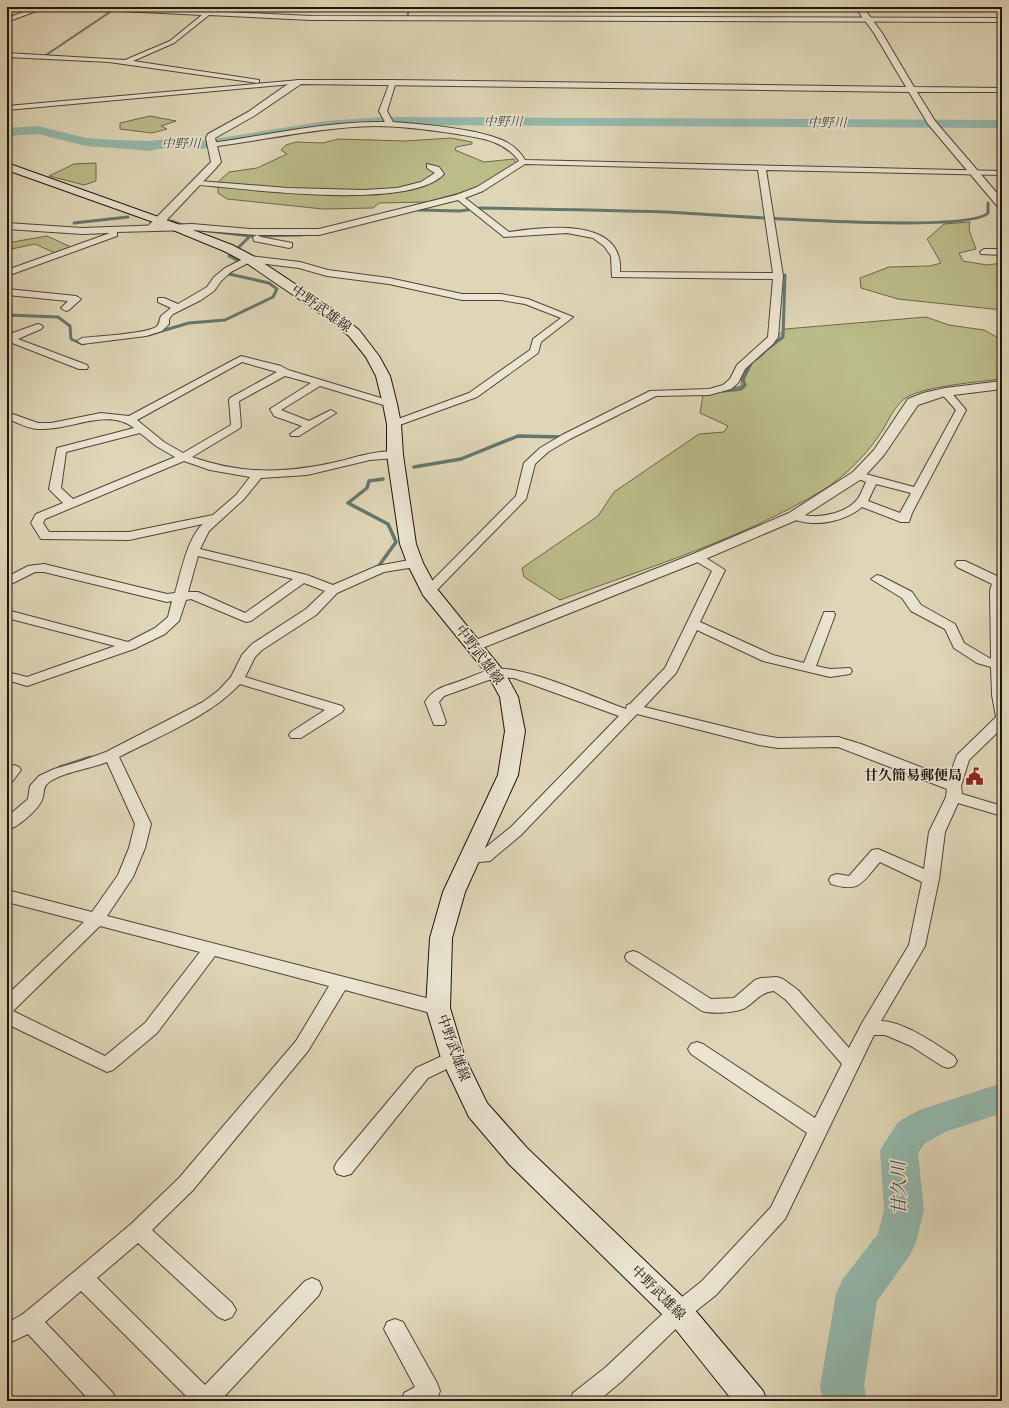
<svg xmlns="http://www.w3.org/2000/svg" width="1009" height="1408" viewBox="0 0 1009 1408" font-family="'Old Standard TT','Noto Serif JP',serif">
<style>
.green{fill:#babc89;stroke:#6c684b}
.lines{fill:none;stroke-linecap:round;stroke-linejoin:round}
.stream-far3{stroke:#64776e;stroke-width:2}
.stream-far2{stroke:#64776e;stroke-width:3}
.stream-far1{stroke:#64776e;stroke-width:3.5}
.stream{stroke:#64776e;stroke-width:5}
.river{fill:#93b9ae;fill-rule:evenodd}
.minor-casing{stroke:#4e4538;stroke-width:2}
.tertiary-casing{stroke:#4e4538;stroke-width:2}
.secondary-casing{stroke:#1d150d;stroke-width:2}
.minor{fill:#eae4d0;fill-rule:evenodd}
.tertiary{fill:#eae4d0;fill-rule:evenodd}
.secondary{fill:#eae4d0;fill-rule:evenodd}
.labels{text-anchor:middle;dominant-baseline:central;stroke-width:3.5;stroke-linejoin:round;paint-order:stroke}
.far-water-label{font-size:13px;font-style:italic;fill:#464e45;stroke:#eae4d0}
.street-label{font-size:14px;fill:#1d150d;stroke:#eae4d0}
.poi-label{font-size:14px;font-weight:bold;fill:#1d150d;stroke:#eae4d0;text-anchor:end}
.near-water-label{font-size:18px;font-style:italic;fill:#464e45;stroke:#eae4d0}
</style>
<rect width="100%" height="100%" fill="#dfd6b7"/>
<filter id="stains"><feTurbulence type="fractalNoise" baseFrequency=".005" numOctaves="4"/><feColorMatrix values="0 0 0 0 .2 0 0 0 0 .09 0 0 0 0 .02 0 0 0 .5 -.17"/></filter>
<radialGradient id="worn" r=".72"><stop offset=".6" stop-color="#630" stop-opacity="0"/><stop offset="1" stop-color="#630" stop-opacity=".3"/></radialGradient>
<!-- green -->
<g class="green">
<path d="M150,116L176,121L161,126L167,129L152,133L120,129V123Z"/>
<path d="M451,138L472,142V144L456,147L455,150L484,162L514,159L516,164L474,189L427,202L379,203L373,208L323,209L227,199L218,193V182L229,172L257,168L287,154L281,150L286,145L296,142L323,143L338,139L405,141Z"/>
<path d="M96,163V181L84,185L49,176L74,164Z"/>
<path d="M970,222L969,230L976,249L959,253L963,261L987,265L1002,263V310L898,299L861,288L860,278L889,267L930,266L941,263L927,239L944,224Z"/>
<path d="M47,236L71,247L55,253L35,244L7,250V243Z"/>
<path d="M926,317L949,325L984,330L1002,340V379C978,382 927,386 907,397C894,406 890,418 882,431C868,453 846,476 823,490C744,538 647,568 560,600L524,577L522,568L598,516L614,492L699,434L724,432L728,426L700,413L703,395L741,386L742,370L785,329Z"/>
</g>
<g class="lines">
<!-- stream-far3 -->
<g class="stream-far3">
<path d="M407,17L410,7"/>
<path d="M46,55L113,10"/>
</g>
<!-- stream-far2 -->
<g class="stream-far2">
<path d="M418,210L460,211L481,208C543,209 604,210 666,212C711,214 966,235 988,213V203"/>
<path d="M171,221L185,226"/>
<path d="M74,223L128,217"/>
<path d="M193,229L250,236L302,235"/>
<path d="M239,247L250,236"/>
<path d="M229,256L239,261L234,264"/>
<path d="M7,315L58,317L70,326L71,339L82,344L85,343"/>
<path d="M148,335L189,323L225,320L273,297L277,289L269,283L229,274"/>
<path d="M761,354L783,337L785,275"/>
</g>
<!-- stream-far1 -->
<g class="stream-far1">
<path d="M757,358L763,353"/>
<path d="M722,391L741,389L745,385L743,379L751,363"/>
<path d="M414,467L461,459L518,436L562,437"/>
<path d="M374,569L378,567L396,542L388,524L348,503L367,488L369,481L383,479"/>
</g>
<!-- stream -->
<path class="stream" d="M60,768L91,758"/>
<!-- river -->
<g class="river">
<path d="M382,117L1002,120V128L382,125L326,129L201,149L169,147L149,151L114,148L86,146L38,134L7,136V128L38,126L86,138L114,140L149,141L169,139L201,141L326,121Z"/>
<path d="M1002,1083V1113L945,1132L924,1144L918,1153L924,1210L916,1242L910,1255L877,1301L864,1386L867,1401H823L820,1386L836,1294L842,1280L878,1234L884,1210L880,1150L898,1122L919,1110Z"/>
</g>
<defs>
<g id="minor">
<path d="M38,7H47L7,22V18Z"/>
<path d="M77,7H117L311,16L1002,18V22L311,20L209,15L174,43L133,61L259,80V82L257,83L109,62L7,57V53L125,60L170,41L202,15L80,9Z"/>
<path d="M300,80L302,81V83L7,110V106Z"/>
<path d="M393,80L396,82L387,111L393,122C421,124 484,129 508,143C515,147 521,153 525,160L1002,171V175L766,170L783,276L778,337L773,344L745,369L738,383L731,389L709,395L656,396L570,439L548,452L535,464L526,499L433,594L429,595L423,591L425,588L516,496L524,463L540,448L562,435L650,391L709,389L723,385L730,379L737,365L768,337L773,279L612,277L611,256L604,246L593,238L567,233L504,237L458,200L319,235H257L261,237L292,243V247L289,248L254,241L253,237L257,235L192,230L117,232V236L7,276V270L110,233L82,234L7,229V223L82,228L192,224L250,229H319L456,195L477,187L519,161C504,140 480,138 457,134C430,130 402,126 375,126C320,127 265,140 211,147L207,145L211,143C269,135 327,121 385,122L379,111L390,82ZM525,164L758,170L773,273L620,272C624,216 544,227 509,232L465,198L483,191Z"/>
<path d="M427,164L439,167L444,174C410,211 249,189 199,185L195,183L199,181L288,188L364,190L397,188L421,182L435,173L427,168Z"/>
<path d="M984,249H1002V255L981,254L980,252Z"/>
<path d="M249,256L300,262L328,270L389,278L462,294H501L528,299L573,317L541,342L538,353L477,397L394,427L390,426L389,424L390,422L469,393L530,350L533,339L561,318L525,304L501,300H462L389,284L327,276L299,268L250,262L231,272L221,281L214,291L201,300L173,314L169,319V324L162,331L146,336L82,344L77,341L82,338C98,336 144,334 156,327C160,324 159,320 161,316L171,308L158,302V298H164L178,304L207,287L214,277L225,268Z"/>
<path d="M7,289L76,296L81,299L69,310L66,311L61,308L68,301L7,295Z"/>
<path d="M38,324L41,325L43,327L41,329L18,339L87,365L88,367L87,369H79L7,341V335Z"/>
<path d="M241,356L281,366L288,370L394,402L395,404L390,407L320,386L281,410L309,421L331,410L336,413L299,436H291L290,434L302,426L274,416L270,409L311,383L285,376L239,401L241,426L240,428L192,457C246,476 290,473 345,460C355,457 394,446 401,455L395,458L370,460L307,475L261,478L244,499L209,531L200,549L307,575L333,585L377,566L415,559L421,563L415,567L384,572L337,593L316,615L262,650L255,657L245,677L342,706L344,709L342,712L301,738H291L289,735L291,732L325,710L240,684C209,717 159,736 119,757L151,824L145,848L133,877L107,916L438,1001L444,1003L447,1008L444,1013L438,1015L345,990L308,1051L193,1190L152,1230L232,1303L236,1310L232,1317L225,1320L218,1317L138,1243L97,1278L205,1385L305,1281L312,1278L319,1281L322,1288L319,1295L220,1401H191L81,1291L45,1322L113,1393L116,1401H90L28,1334L7,1344V1323L23,1314L75,1271L131,1224L179,1178L296,1041L329,986L215,956L157,1033L113,1070L107,1072L7,1024V995L84,922L7,902V890L92,912L118,875L129,848L135,824L107,762C90,769 62,772 48,783C42,788 45,794 42,800C38,810 17,828 7,830V817L28,799L30,786L39,776L54,769L81,761L106,752L203,702L219,690L231,677L242,655L252,644L306,609L325,591L304,583L251,621L246,622L191,599L186,600L179,621L165,634L134,649L27,686L7,680V672L27,677L115,646L7,618V610L128,642L155,628L168,617L172,601L167,602L44,572H35L7,586V577L28,566L44,564L167,594L175,593C181,573 187,538 203,524L129,540L41,539L31,523L36,514L63,503L49,489L57,448L134,428C107,407 70,431 39,429C28,429 17,422 7,419V412L38,423H51L101,413L129,416ZM242,362L277,372L230,398L229,400L231,425L183,453L164,442L137,420ZM140,433L156,446L175,457L73,499L61,488L66,452ZM184,461L210,470L250,477L236,495L213,515L129,532H49L43,523L45,519ZM198,556L293,579L245,613L198,592H188ZM100,926L200,952L145,1023L105,1056L13,1011Z"/>
<path d="M945,389L949,390L966,410L912,513L909,522H901L862,507C849,518 829,524 812,523C805,523 797,520 790,519L788,516L790,513C797,512 804,516 811,516C825,517 846,512 856,501C860,497 863,488 866,482L854,477L852,475L854,473L858,472L914,487L956,410L940,392ZM876,484L911,493L900,513L868,501Z"/>
<path d="M698,553L725,570L700,622L773,655L804,663L823,615L824,612H834L835,615L816,666L830,669L850,668L852,671L850,674L830,677L763,661L697,630L676,673L644,707L759,735L778,738L838,737L861,744L949,778L957,755L996,717L992,695L991,667L977,663L954,648L945,629L911,611L902,598L871,579L877,575L881,576L912,592L921,605L955,624L964,643L991,659L990,590L992,584L957,567L955,564L957,561H965L999,577L1002,576V728L969,760L961,786L962,794L1002,806V816L958,803L945,832L939,879L925,946L881,1021C903,1021 936,1044 954,1056L957,1061L954,1066L948,1068L942,1066L911,1046L885,1035H874L785,1219L716,1295L686,1319L622,1381L598,1401H570L573,1393L606,1367L672,1305L702,1281L771,1207L807,1133L691,1054L688,1049L691,1044L697,1042L703,1044L815,1118L842,1064L786,1000L774,991C761,992 756,1001 745,1008C737,1013 711,1014 702,1011L627,961L625,957L627,953L633,951L639,953L711,999L734,998L755,980L761,978L777,977L783,979L798,990L849,1048L862,1023L909,945L922,882L880,862C862,882 861,893 831,884L829,880L831,876L837,874L849,876L872,850L878,849L924,869L929,832L946,797L947,789L838,747L778,748L759,745L637,714L521,835L490,861L469,863L463,862L461,858L463,854L480,852L511,827L619,716L514,678L497,677L444,696L439,702L446,722L444,725H434L425,702C435,687 444,687 460,681C471,677 483,671 495,669C524,665 595,698 626,709L627,705L630,704L665,668L712,571L694,560L692,557Z"/>
<path d="M14,765L19,767L21,770L12,782L7,784V769Z"/>
<path d="M453,1051L459,1053L462,1058L459,1063L428,1078L351,1174L344,1176L337,1174L334,1168L337,1162L416,1068Z"/>
<path d="M395,1319L403,1322L437,1383L440,1391L437,1399L433,1401H401L404,1393L415,1387L384,1329L387,1322Z"/>
</g>
<g id="tertiary">
<path d="M855,7H863L882,33L914,87L1002,88V92H917L935,121L1002,199V208L998,207L928,124L909,92L301,84L254,116L215,138L221,162L216,168L161,226L152,230L147,227L211,162L206,138L208,134L248,112L285,86L297,80H393L906,87L874,33Z"/>
<path d="M1002,381V389L945,396L918,405L884,455L863,478L799,519L703,560L480,649L474,651L468,649L466,646L468,643L693,554L789,513L853,472L874,450L908,399L923,393L945,388Z"/>
</g>
<path id="secondary" d="M7,163L164,219L232,245L253,256L334,310L359,330L379,356L390,376L397,404L401,424L403,455L416,544L423,563L437,589L505,673L518,697L525,731L518,775L465,892L452,938L450,1008L465,1058L487,1103L527,1148L689,1303L763,1391L767,1401H733L669,1321L509,1164L469,1117L441,1058L426,1008L430,938L443,892L498,775L505,731L500,697L488,675L423,595L407,563L400,544L387,455V424L383,404L376,376L366,357L349,336L324,316L245,262L224,251L156,223L7,170Z"/>
</defs>
<!-- minor casing -->
<use href="#minor" class="minor-casing"/>
<!-- tertiary casing -->
<use href="#tertiary" class="tertiary-casing"/>
<!-- secondary casing -->
<use href="#secondary" class="secondary-casing"/>
<!-- minor -->
<use href="#minor" class="minor"/>
<!-- tertiary -->
<use href="#tertiary" class="tertiary"/>
<!-- secondary -->
<use href="#secondary" class="secondary"/>
</g>
<!-- icons -->
<defs>
<symbol id="civic-bare" viewBox="-9 -9 18 18"><path d="M-.6-6.5H3V-4.5H.6V-3L4-1V1h2V6H-6V1h2V-1L-.6-3ZM-1.2 2.5V6h2.4V2.5Z" fill="#8f2418" stroke="#eae4d0" stroke-width="2.5" paint-order="stroke"/></symbol>
</defs>
<g fill-rule="evenodd">
<use href="#civic-bare" x="962" y="764" width="25" height="25"/>
</g>
<g class="labels">
<!-- far-water labels -->
<g class="far-water-label">
<text x="503" y="122">中野川</text>
<text x="827" y="123">中野川</text>
<text x="181" y="144">中野川</text>
</g>
<!-- street labels -->
<g class="street-label">
<text transform="translate(321 309) rotate(36)">中野武雄線</text>
<text transform="translate(479 655) rotate(53)">中野武雄線</text>
<text transform="translate(453 1048) rotate(70)">中野武雄線</text>
<text transform="translate(658 1293) rotate(45)">中野武雄線</text>
</g>
<!-- poi labels -->
<g class="poi-label">
<text x="962" y="776">甘久簡易郵便局</text>
</g>
<!-- near-water labels -->
<g class="near-water-label">
<text transform="translate(900 1188) rotate(-91)">甘久川</text>
</g>
</g>
<!-- margin -->
<rect width="1009" height="1408" fill="none" stroke="#dfd6b7" stroke-width="24"/>
<rect x="8" y="8" width="993" height="1392" fill="none" stroke="#1d150d" stroke-width="2"/>
<rect x="12" y="12" width="985" height="1384" fill="none" stroke="#1d150d"/>
<rect width="100%" height="100%" filter="url(#stains)"/>
<rect width="100%" height="100%" fill="url(#worn)"/>
</svg>
